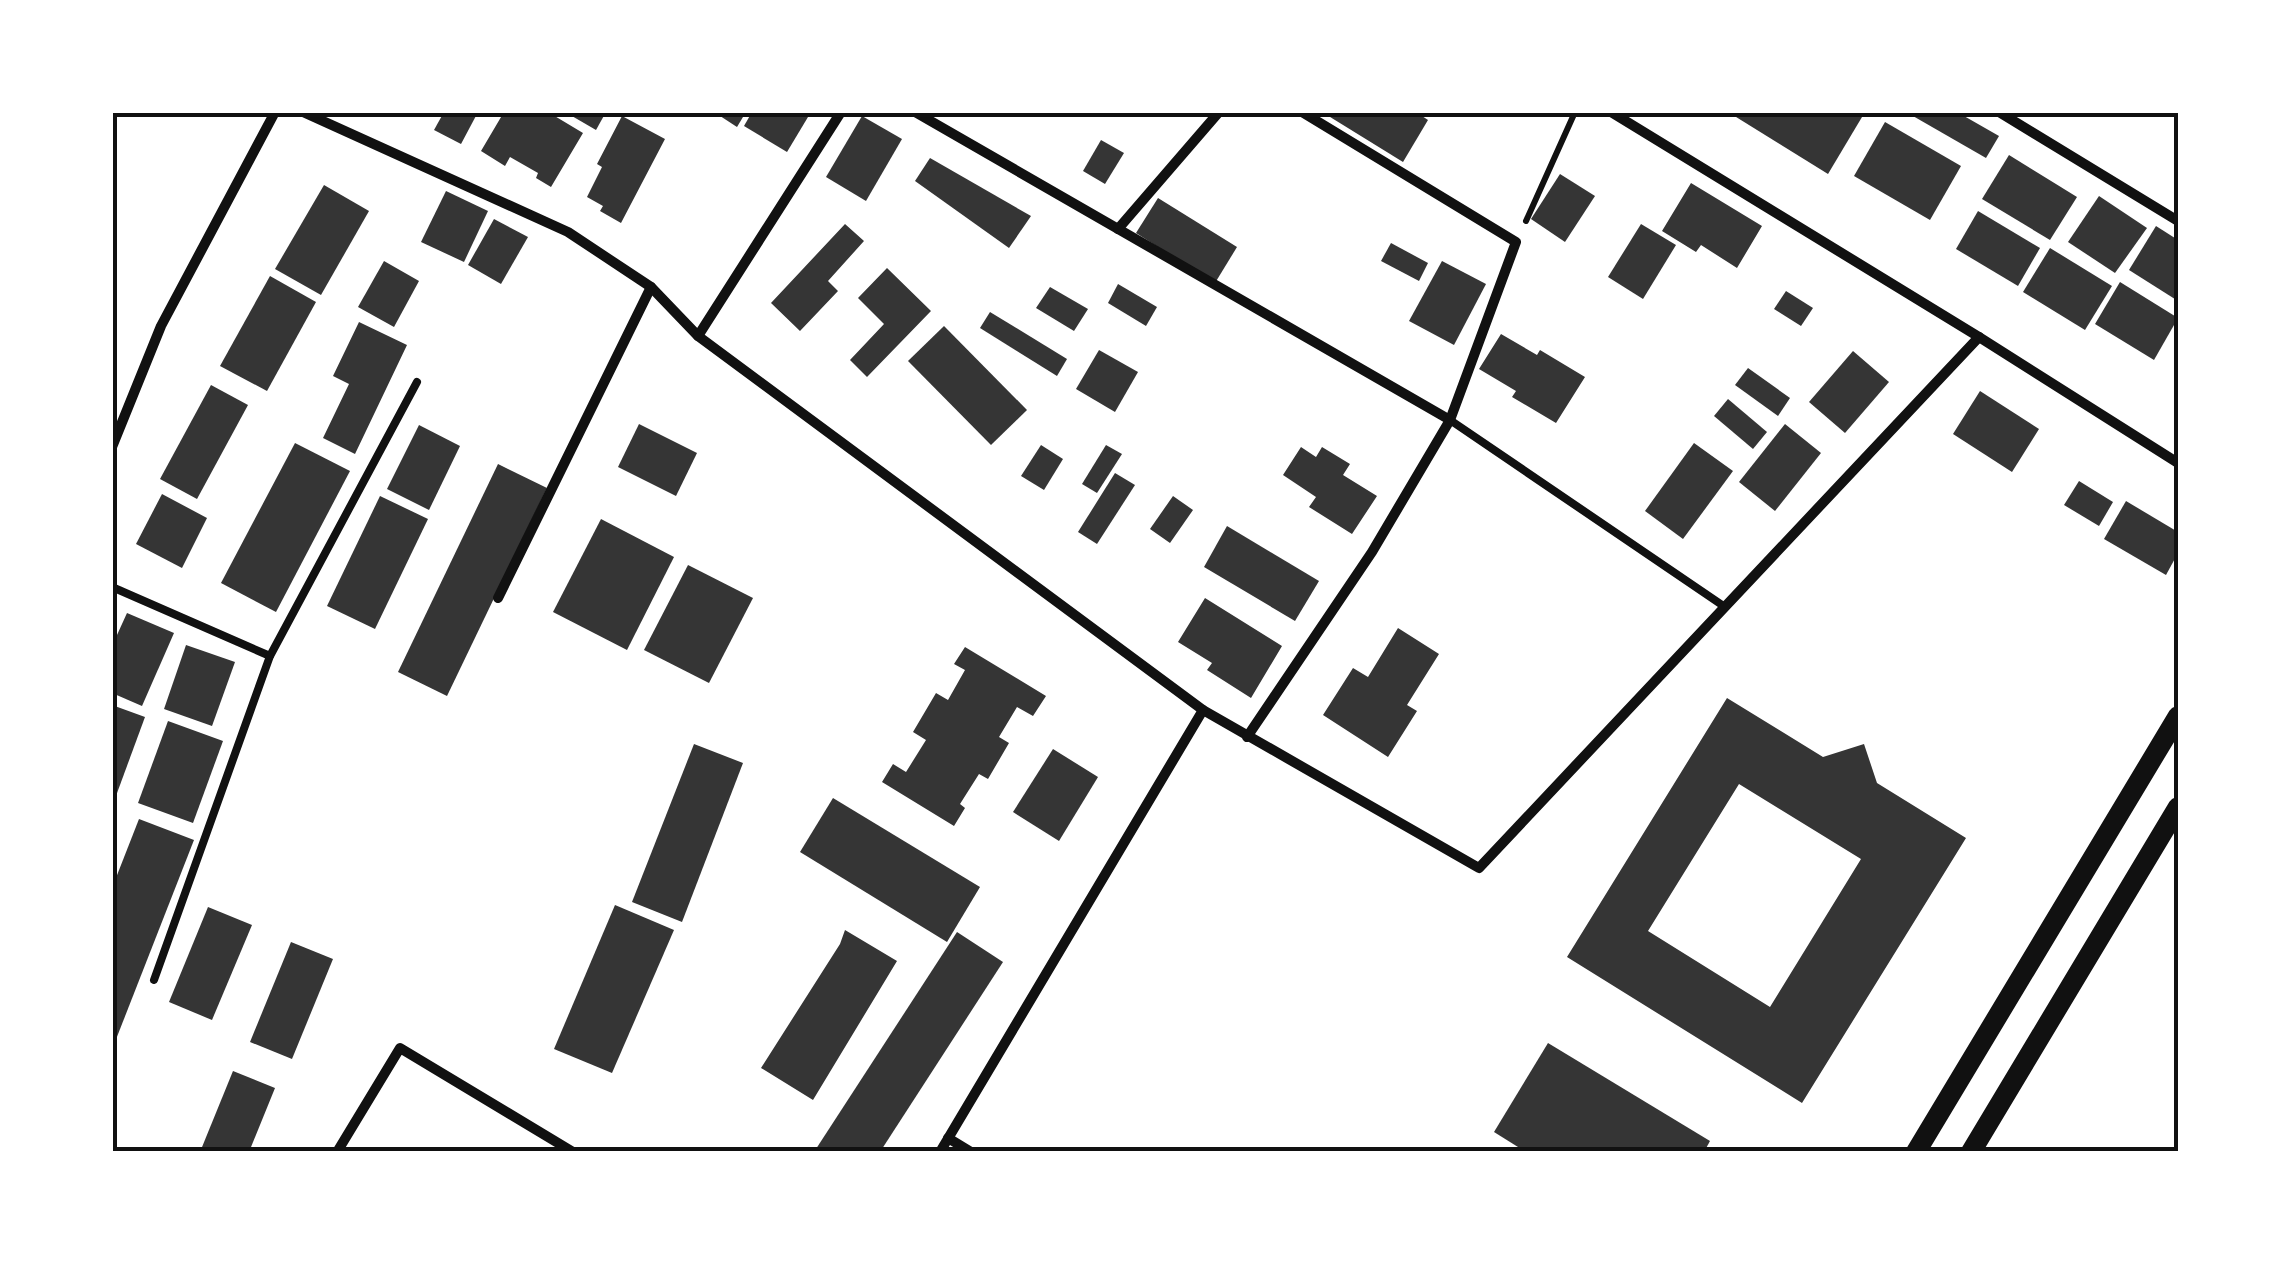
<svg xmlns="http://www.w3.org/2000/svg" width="2291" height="1264" viewBox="0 0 2291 1264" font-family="'Archivo Narrow',sans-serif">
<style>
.building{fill:#353535;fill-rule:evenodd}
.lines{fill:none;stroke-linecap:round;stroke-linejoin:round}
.path{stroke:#111;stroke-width:6}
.service{stroke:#111;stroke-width:8}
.minor{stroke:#111;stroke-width:10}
.secondary{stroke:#111;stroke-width:20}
.neatline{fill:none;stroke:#111;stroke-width:4}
</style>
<rect width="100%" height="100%" fill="#fff"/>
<!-- building -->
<g class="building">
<path d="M444,112H478L461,144L434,130Z"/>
<path d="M504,112H548L583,133L551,187L536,178L538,173L510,157L505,166L481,151Z"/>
<path d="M565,112H606L596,130Z"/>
<path d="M714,112H746L737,127Z"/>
<path d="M752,112H811L787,152L744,126Z"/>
<path d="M1322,112H1416L1428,120L1403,162Z"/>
<path d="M1728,112H1865L1828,174Z"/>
<path d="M1906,112H1957L1999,136L1986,158Z"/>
<path d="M622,116L665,139L621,223L600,211L603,206L587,197L602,167L597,164Z"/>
<path d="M862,116L902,139L866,201L826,177Z"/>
<path d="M1885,122L1961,166L1930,220L1854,176Z"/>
<path d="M1101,140L1124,153L1105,184L1083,171Z"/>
<path d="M2009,155L2077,197L2050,240L1982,199Z"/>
<path d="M930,158L1031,216L1009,248L915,181Z"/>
<path d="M1560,174L1595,196L1565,242L1531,219Z"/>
<path d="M1691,183L1762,226L1737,268L1701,245L1696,252L1662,231Z"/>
<path d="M324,185L369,211L321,295L275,269Z"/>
<path d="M446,191L488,211L464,262L421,242Z"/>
<path d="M2099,196L2147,228L2115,273L2068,242Z"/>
<path d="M1158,198L1237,247L1215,283L1136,233Z"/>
<path d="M1978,211L2040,248L2018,286L1956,249Z"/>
<path d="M494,219L528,237L501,284L468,265Z"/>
<path d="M845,224L864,241L828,281L838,291L800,331L771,303Z"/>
<path d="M1641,224L1676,245L1643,299L1608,277Z"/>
<path d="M2156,226L2178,240V301L2129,270Z"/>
<path d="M1391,243L1428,263L1419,281L1381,261Z"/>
<path d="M2050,248L2112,286L2085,330L2023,292Z"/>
<path d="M384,261L419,281L394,327L358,307Z"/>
<path d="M1442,261L1486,284L1454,345L1409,321Z"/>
<path d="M887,268L931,311L867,377L850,360L884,324L858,298Z"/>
<path d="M270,276L316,302L267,391L220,366Z"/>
<path d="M2120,282L2178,318L2154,360L2095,324Z"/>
<path d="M1118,284L1157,307L1146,326L1108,303Z"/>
<path d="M1050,287L1088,309L1074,331L1036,308Z"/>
<path d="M1786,291L1813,308L1801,326L1774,309Z"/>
<path d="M990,312L1067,359L1057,376L980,328Z"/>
<path d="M359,322L407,345L355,454L323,438L349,384L333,376Z"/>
<path d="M944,326L1027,410L991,445L908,361Z"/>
<path d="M1501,334L1537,355L1540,350L1585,377L1556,423L1512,397L1516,391L1479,369Z"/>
<path d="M1099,350L1138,372L1115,412L1076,389Z"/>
<path d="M1853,351L1889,382L1845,433L1809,402Z"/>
<path d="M1748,368L1790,398L1778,416L1735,385Z"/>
<path d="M211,385L248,405L197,499L160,479Z"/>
<path d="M1980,391L2039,429L2012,472L1953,434Z"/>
<path d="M1728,399L1767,432L1753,449L1714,416Z"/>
<path d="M639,424L697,453L676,496L618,467Z"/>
<path d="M1785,424L1821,453L1775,511L1739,482Z"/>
<path d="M419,425L460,446L429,510L387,489Z"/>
<path d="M295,443L350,471L276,612L221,583Z"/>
<path d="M1694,443L1733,471L1683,539L1645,511Z"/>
<path d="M1041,445L1063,459L1044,490L1021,476Z"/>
<path d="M1106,445L1122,454L1097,493L1082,484Z"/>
<path d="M1301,447L1316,457L1322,447L1350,464L1343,475L1377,496L1352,534L1309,507L1316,497L1283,475Z"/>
<path d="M498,464L547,488L447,696L398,672Z"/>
<path d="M1115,473L1135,485L1097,544L1078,532Z"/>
<path d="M2079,481L2113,502L2099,526L2064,505Z"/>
<path d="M162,494L207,518L182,568L136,544Z"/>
<path d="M380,496L428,519L375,629L327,606Z"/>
<path d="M1173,496L1193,510L1170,543L1150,529Z"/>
<path d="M2126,501L2178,532V553L2166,575L2104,539Z"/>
<path d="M601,519L674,557L627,650L553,612Z"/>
<path d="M1227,526L1319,581L1295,621L1204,567Z"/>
<path d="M688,565L753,598L709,683L644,650Z"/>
<path d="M1205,598L1282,646L1251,698L1207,670L1212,663L1178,642Z"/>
<path d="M127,613L174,633L142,706L112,693V646Z"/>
<path d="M1398,628L1439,654L1407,705L1417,711L1388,757L1323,715L1353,668L1368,677Z"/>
<path d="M186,645L235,662L212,726L164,709Z"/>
<path d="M965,647L1046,696L1033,716L1017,707L999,737L1009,743L988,779L979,774L960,804L965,808L954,826L882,782L893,764L906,772L926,740L913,732L936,693L948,700L965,670L954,664Z"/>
<path d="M1727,698L1823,757L1864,744L1877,783L1966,838L1802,1103L1567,957ZM1739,784L1861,859L1770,1007L1648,931Z"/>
<path d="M112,705L145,717L113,804H112Z"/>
<path d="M168,721L223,741L193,823L138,803Z"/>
<path d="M694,744L743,763L682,922L632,902Z"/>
<path d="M1053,749L1098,777L1059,841L1013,812Z"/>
<path d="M833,798L980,887L947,942L800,852Z"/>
<path d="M139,819L194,840L113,1047L112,888Z"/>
<path d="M615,905L674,930L612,1073L554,1049Z"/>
<path d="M208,907L252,925L212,1020L169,1002Z"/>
<path d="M845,930L897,961L813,1100L761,1068L840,944Z"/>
<path d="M957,932L1003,962L880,1152H814Z"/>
<path d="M291,942L333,959L292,1059L250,1042Z"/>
<path d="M1548,1043L1710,1141L1704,1152H1526L1494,1132Z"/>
<path d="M233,1071L275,1088L249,1152H200Z"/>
</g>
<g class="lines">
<!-- path -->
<path class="path" d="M1526,221L1575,112"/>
<!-- service -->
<g class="service">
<path d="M1450,420L1725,607"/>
<path d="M112,587L270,656"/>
<path d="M154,980L270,656L417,382"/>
</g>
<!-- minor -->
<g class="minor">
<path d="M303,112L568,232L651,287L698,336L1203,710L1479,868L1979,337"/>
<path d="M915,112L1450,420"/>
<path d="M1611,112L1979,337L2178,463"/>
<path d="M1999,112L2178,221"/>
<path d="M1118,229L1219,112"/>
<path d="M698,336L841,112"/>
<path d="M112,447L161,326L275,112"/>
<path d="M498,598L651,287"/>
<path d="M1247,737L1372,552L1450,420L1516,242L1302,112"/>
<path d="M948,1138L971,1152"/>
<path d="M337,1152L400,1048L573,1152"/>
<path d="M940,1152L1203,710"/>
</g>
<!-- secondary -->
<g class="secondary">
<path d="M1916,1152L2178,716"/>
<path d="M1971,1152L2178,807"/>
</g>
</g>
<!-- border -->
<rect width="2291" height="1264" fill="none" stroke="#ffffff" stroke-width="230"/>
<rect x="115" y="115" width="2061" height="1034" class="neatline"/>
</svg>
